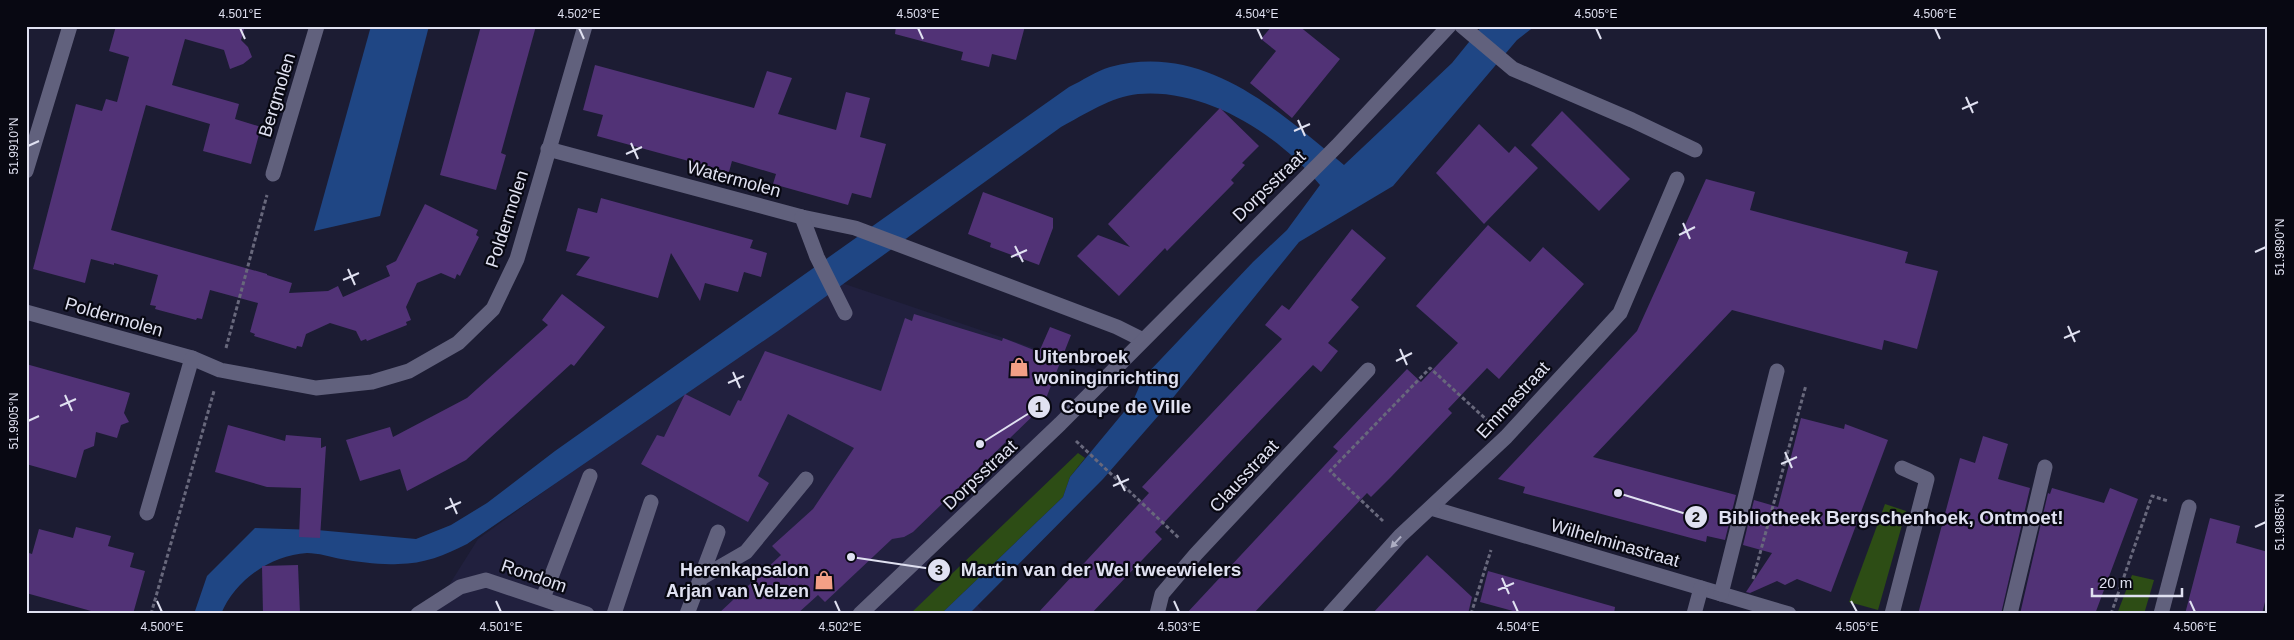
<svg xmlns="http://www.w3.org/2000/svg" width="2294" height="640" viewBox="0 0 2294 640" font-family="Arial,sans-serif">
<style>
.built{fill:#21203e}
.green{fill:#2d4d15}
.water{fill:#1f4684}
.building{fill:#513276}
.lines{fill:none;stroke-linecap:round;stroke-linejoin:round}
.path{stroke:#68687c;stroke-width:3;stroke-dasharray:4 2.5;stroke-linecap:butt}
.minor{stroke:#61617d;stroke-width:15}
.oneway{fill:#adaec3}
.ticks{fill:none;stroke:#e0e1f1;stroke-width:2}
.labels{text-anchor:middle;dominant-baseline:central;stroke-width:4.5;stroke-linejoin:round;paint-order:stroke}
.street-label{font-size:18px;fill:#e0e1f1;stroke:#080812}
.poi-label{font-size:18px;font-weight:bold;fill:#e0e1f1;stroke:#080812;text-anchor:start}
.leader{fill:none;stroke:#e0e1f1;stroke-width:2}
.callout-dot{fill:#e0e1f1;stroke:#080812;stroke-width:2}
.mark-label{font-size:15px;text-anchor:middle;font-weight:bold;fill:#111}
.callout-label{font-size:19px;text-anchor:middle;font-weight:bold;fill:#e0e1f1;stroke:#080812;stroke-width:4.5;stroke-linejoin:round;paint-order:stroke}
.neatline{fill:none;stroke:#e0e1f1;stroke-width:2}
.ticks-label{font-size:12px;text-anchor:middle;fill:#e0e1f1}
</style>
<rect width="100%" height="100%" fill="#1c1c33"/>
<!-- built -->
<path class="built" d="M836,281L1110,374L924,551L986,614H431L478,539Z"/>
<!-- green -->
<g class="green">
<path d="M1078,453L1085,458L1070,477L1063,497L941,614H913L912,612Z"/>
<path d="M1885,504L1906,511L1878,610L1849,602Z"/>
<path d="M2132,575L2154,580L2144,614H2117Z"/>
</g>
<!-- water -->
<g class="water">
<path d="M371,26H429L380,216L314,231Z"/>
<path d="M1482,26H1535L1517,40L1393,186L1299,242L1159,415L1103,479L969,614H941L1063,497L1070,477L1133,401L1143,378L1253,262L1287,230L1320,185C1278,134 1206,88 1138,94C1111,97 1085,114 1061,127L778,331L467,544C445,555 424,564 398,564C380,565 359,562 341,559C331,557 318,553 307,553C271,555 235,580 221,614H194L207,576L255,528L317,530L416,539L451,525L487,503L555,451L1069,87C1082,81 1096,71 1110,67C1204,41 1278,111 1344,165L1452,63Z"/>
</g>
<!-- building -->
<g class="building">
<path d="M116,26H245L241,40L248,47L252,57L243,64L230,69L224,50L185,39L172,85L239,104L235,119L261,127L251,164L203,151L210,124L146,105L111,230L267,274V275L292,283L289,293L328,291L338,286L343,297L390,276L386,266L396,261L425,204L478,230L476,235L479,237L460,276L457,274L455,279L441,273L417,283L406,307L411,320L406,322L407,325L367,341L366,339L361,341L356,331L330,323L306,334L302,347L297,346L296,349L254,336L255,334L250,332L258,303L210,290L202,319L197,318L196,320L155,309L156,306L150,305L158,275L114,263V265L91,259L85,283L33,269L76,104L102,111L106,99L117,102L129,57L109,51Z"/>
<path d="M481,26H536L501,153L506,155L496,190L440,175Z"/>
<path d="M896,26H1025L1016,60L992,54L989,67L961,60L963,52L895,34Z"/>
<path d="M1272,26H1299L1340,59L1292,118L1250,83L1276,51L1261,39Z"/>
<path d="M595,65L754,108L767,71L792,78L778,114L836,130L846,92L870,98L860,137L886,144L871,198L852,193L848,205L773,184L776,174L732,161L729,172L597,136L603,115L583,110Z"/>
<path d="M1220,108L1259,146L1242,163L1245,165L1231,180L1234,183L1167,251L1165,248L1119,296L1077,256L1098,235L1130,247L1108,224Z"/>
<path d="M1562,111L1630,179L1599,211L1531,145Z"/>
<path d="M1479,124L1509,153L1515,146L1538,168L1484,224L1436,173Z"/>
<path d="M1706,179L1755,192L1750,210L1908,252L1905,263L1938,271L1917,349L1884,340L1882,350L1732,310L1593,457L1736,495L1725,540L1707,536L1706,542L1523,493L1525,487L1498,479L1637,331Z"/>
<path d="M983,192L1053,218V228L1039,265L990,247L991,243L968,234Z"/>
<path d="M601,198L753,240L750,248L767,253L761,277L744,272L738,292L705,283L700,301L671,253L658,298L576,275L590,257L566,251L578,208L597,213Z"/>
<path d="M1488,225L1530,262L1543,247L1584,284L1499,379L1487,368L1448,409L1452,413L1391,477L1371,497L1367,493L1253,614H1186L1338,451L1333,447L1407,369L1421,382L1458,343L1416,306Z"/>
<path d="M1352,229L1386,258L1351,300L1359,307L1328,343L1338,351L1321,372L1313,365L1272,408L1155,532L1162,539L1091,614H1037L1149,493L1142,487L1282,339L1265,325L1282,305L1289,310Z"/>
<path d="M562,294L605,327L574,366L571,364L466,460L407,491L400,469L360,481L346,440L390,427L393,437L467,398L548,325L542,320Z"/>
<path d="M914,314L1002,341L1003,338L1039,352L1050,327L1071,335L1043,406L913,532L904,537L892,539L825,602L818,595L797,614H718L781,555L772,546L813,509L854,448L788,414L758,476L769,483L748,522L641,464L657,435L664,437L685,394L730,416L738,400L741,401L765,351L881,391L905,318L912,321Z"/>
<path d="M26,364L130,393L124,413L129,422L121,425L117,438L96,432L94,446L84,450L76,478L26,464Z"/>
<path d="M1801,418L1844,429L1845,424L1888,440L1831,592L1797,579L1785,585L1777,581L1750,593L1746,592L1772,553L1743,545L1754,500L1778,507Z"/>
<path d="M228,425L285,441L286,435L321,438V448L326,446L320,538L299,537L301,488L267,487L215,472Z"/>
<path d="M1983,436L2008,444L1998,479L2030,488L2001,614H1918L1960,458L1975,463Z"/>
<path d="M2052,488L2104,503L2110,488L2138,499L2095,614H2020L2048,493L2050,494Z"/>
<path d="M2210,518L2240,526L2236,543L2268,552V590L2262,614H2185Z"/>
<path d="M76,527L111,536L108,546L134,553L130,567L145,571L133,614H102L26,593V552L32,554L39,529L73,538Z"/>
<path d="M1427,555L1472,597L1468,614H1372Z"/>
<path d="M298,565L300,614H263L262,566Z"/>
<path d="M1488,571L1615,607L1614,614H1524L1480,602Z"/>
</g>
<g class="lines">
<!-- path -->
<g class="path">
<path d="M226,348L267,195"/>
<path d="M1076,441L1179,538"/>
<path d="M1383,521L1330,471L1430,368L1489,422"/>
<path d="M1753,579L1806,385"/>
<path d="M151,614L214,391"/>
<path d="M1471,614L1491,550"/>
<path d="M2111,614L2152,496L2168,501"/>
</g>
<!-- minor -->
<g class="minor">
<path d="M1462,26L1513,69L1632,120L1695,150"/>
<path d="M548,149L802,217L855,228L1117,327L1143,340"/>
<path d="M26,171L70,26"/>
<path d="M273,174L317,26"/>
<path d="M802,217L817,257L845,313"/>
<path d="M26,312L192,358L220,370L316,388L372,382L409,371L458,343L493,309L517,259L585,26"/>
<path d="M1431,508L1789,614"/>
<path d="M147,513L192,358"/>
<path d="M701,578L746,552L806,479"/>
<path d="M1721,594L1777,371"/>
<path d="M543,598L590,476"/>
<path d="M418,614L460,587L486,580L587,614"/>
<path d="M614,614L651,502"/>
<path d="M687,614L718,532"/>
<path d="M860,614L1060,424L1337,146L1449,26"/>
<path d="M1157,614L1162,594L1196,554L1368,370"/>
<path d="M1330,614L1400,536L1506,437L1620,313L1677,179"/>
<path d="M1694,614L1701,588"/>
<path d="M1892,614L1927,479L1902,468"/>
<path d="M2010,614L2045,467"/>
<path d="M2161,614L2189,507"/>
</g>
</g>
<!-- one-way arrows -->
<defs><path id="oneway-solid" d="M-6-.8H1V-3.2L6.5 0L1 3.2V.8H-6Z" transform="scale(1.25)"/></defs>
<use class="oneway" href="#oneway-solid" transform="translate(1396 542) rotate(133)"/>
<!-- ticks -->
<path class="ticks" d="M240,28L245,39M579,28L584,39M918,28L923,39M1257,28L1262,39M1596,28L1601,39M1935,28L1940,39M1966,97L1973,113M1962,109L1978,102M1298,120L1305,136M1294,131L1310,124M631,143L638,159M28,146L39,141M626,154L642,147M1683,223L1690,239M1679,235L1695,227M1015,246L1023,262M2255,252L2266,247M1011,257L1027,250M348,269L355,285M343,280L359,273M2068,326L2075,342M2064,338L2080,331M1400,349L1407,365M1396,361L1412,353M733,372L740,388M728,383L744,376M65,395L72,411M60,406L76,399M28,421L39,416M1785,452L1792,468M1781,464L1797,457M1117,475L1125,491M1113,486L1129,479M450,498L457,514M445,509L461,502M2255,527L2266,522M1502,578L1509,594M1498,590L1514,583M157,601L162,612M496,601L501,612M835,601L840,612M1174,601L1179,612M1513,601L1518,612M1851,601L1857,612M2190,601L2195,612"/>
<!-- icons -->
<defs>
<symbol id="shop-bare" viewBox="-9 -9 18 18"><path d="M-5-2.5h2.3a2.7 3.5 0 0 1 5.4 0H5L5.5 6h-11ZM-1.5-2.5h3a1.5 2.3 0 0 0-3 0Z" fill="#f39f86" stroke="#080812" stroke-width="2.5" paint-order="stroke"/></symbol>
</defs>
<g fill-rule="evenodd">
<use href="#shop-bare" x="1005" y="353" width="28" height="28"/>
<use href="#shop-bare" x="810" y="566" width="28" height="28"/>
</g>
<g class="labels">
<!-- street labels -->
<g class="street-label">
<text transform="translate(277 95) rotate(-73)">Bergmolen</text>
<text transform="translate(734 179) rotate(15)">Watermolen</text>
<text transform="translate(1269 186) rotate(-44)">Dorpsstraat</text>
<text transform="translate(507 219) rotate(-72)">Poldermolen</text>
<text transform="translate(114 317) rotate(16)">Poldermolen</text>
<text transform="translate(1513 400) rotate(-47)">Emmastraat</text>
<text transform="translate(980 475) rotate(-43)">Dorpsstraat</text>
<text transform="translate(1244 476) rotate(-47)">Clausstraat</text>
<text transform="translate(1615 543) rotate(16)">Wilhelminastraat</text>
<text transform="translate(534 576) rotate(19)">Rondom</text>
</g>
<!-- poi labels -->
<g class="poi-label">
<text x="1034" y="357">Uitenbroek<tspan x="1034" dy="21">woninginrichting</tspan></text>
<text x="809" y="570" text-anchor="end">Herenkapsalon<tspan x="809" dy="21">Arjan van Velzen</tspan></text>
</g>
</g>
<!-- callouts -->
<path class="leader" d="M980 444L1039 407M1618 493L1696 517M851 557L939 570"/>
<g class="callout-dot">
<circle cx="980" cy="444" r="5"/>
<circle cx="1618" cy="493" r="5"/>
<circle cx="851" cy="557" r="5"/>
<circle cx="1039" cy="407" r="12"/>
<circle cx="1696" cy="517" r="12"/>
<circle cx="939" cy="570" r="12"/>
</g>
<g class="mark-label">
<text x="1039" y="412">1</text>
<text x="1696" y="522">2</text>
<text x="939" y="575">3</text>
</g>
<g class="callout-label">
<text x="1126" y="413">Coupe de Ville</text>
<text x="1891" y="524">Bibliotheek Bergschenhoek, Ontmoet!</text>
<text x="1101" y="576">Martin van der Wel tweewielers</text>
</g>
<!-- border -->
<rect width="2294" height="640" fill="none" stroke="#080812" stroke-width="55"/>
<!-- scale -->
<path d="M2092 588v8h90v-8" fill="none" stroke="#e0e1f1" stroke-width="2.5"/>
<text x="2099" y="588" font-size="15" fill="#e0e1f1" stroke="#080812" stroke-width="4" paint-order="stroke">20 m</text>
<rect x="28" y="28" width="2238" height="584" class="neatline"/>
<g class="ticks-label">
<text x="240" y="18">4.501°E</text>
<text x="579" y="18">4.502°E</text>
<text x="918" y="18">4.503°E</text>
<text x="1257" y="18">4.504°E</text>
<text x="1596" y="18">4.505°E</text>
<text x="1935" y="18">4.506°E</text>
<text transform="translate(14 146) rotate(-90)" y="4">51.9910°N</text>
<text transform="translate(2280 247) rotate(-90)" y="4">51.9890°N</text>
<text transform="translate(14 421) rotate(-90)" y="4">51.9905°N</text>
<text transform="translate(2280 522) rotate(-90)" y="4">51.9885°N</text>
<text x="162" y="631">4.500°E</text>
<text x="501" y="631">4.501°E</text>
<text x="840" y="631">4.502°E</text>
<text x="1179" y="631">4.503°E</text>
<text x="1518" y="631">4.504°E</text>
<text x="1857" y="631">4.505°E</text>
<text x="2195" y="631">4.506°E</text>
</g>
</svg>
